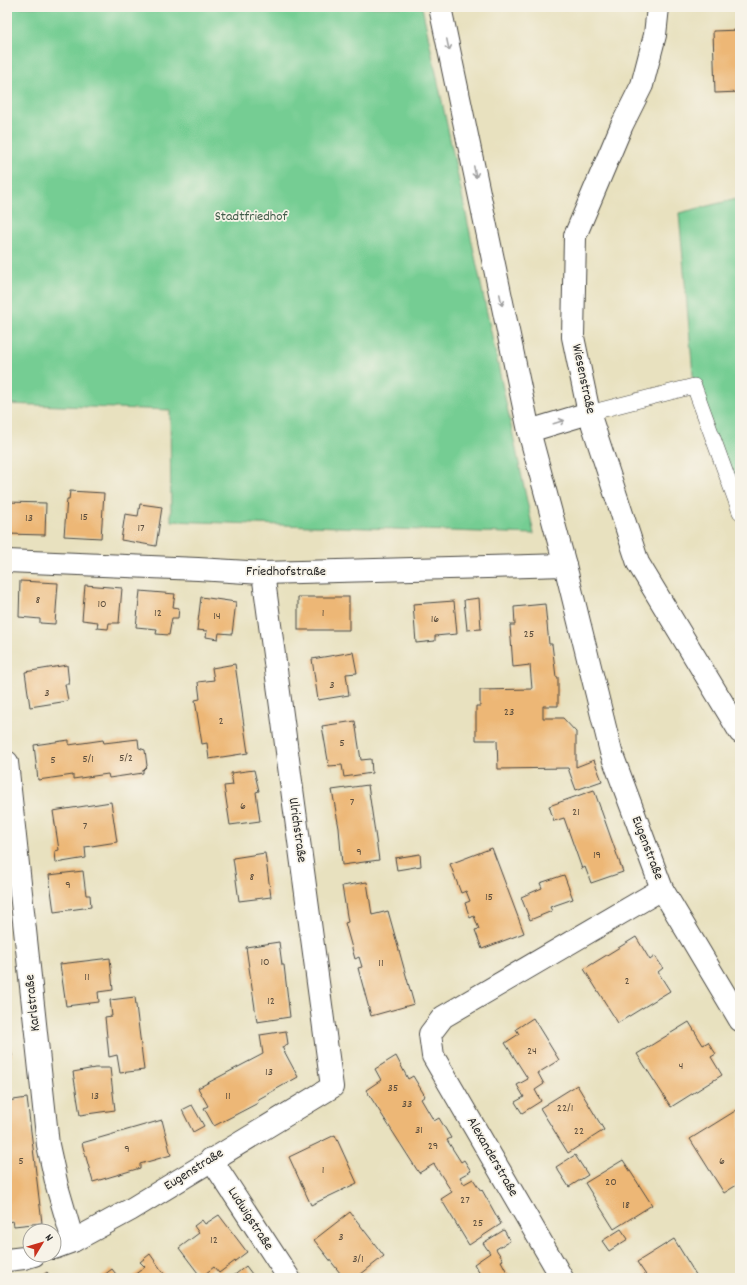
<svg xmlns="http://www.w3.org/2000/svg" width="747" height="1285" viewBox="0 0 747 1285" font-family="Dekko,sans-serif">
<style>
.green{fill:#74cd93;stroke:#507c5f}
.building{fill:#edb776}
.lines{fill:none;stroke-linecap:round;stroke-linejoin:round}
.lane-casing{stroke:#474641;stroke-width:16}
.street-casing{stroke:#474641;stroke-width:24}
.secondary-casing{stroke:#474641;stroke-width:24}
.lane{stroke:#fff;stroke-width:15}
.street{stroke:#fff;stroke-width:22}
.secondary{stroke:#fff;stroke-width:22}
.oneway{stroke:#a0a0a0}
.labels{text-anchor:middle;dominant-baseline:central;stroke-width:3.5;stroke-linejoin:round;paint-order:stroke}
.number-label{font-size:12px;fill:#5c4e3e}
.park-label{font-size:14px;fill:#415c4a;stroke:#f7f3e8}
.street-label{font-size:14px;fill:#2b2b2b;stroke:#f7f3e8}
</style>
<rect width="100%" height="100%" fill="#f7f3e8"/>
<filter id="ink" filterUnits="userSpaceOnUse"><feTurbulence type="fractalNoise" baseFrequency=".025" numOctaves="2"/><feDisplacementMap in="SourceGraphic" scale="8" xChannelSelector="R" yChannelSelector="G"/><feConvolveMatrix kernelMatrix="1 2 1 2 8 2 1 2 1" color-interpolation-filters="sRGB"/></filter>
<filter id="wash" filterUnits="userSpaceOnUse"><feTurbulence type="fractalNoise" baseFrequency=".012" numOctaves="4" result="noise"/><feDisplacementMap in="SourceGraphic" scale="16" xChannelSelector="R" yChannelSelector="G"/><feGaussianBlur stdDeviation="0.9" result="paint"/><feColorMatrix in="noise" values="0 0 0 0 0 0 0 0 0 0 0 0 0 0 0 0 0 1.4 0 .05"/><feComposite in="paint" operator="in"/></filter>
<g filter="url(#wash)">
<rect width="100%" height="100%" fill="#e8e1bf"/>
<!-- green -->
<g class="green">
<path d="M7,7H422L534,534L171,521L170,410L7,404Z"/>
<path d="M740,198V512L694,386L679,213Z"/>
</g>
<g id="blocks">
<!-- building -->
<g class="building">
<path d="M740,30V92L715,93L713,31Z"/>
<path d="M70,491L104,493L101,538L64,536L67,499H69Z"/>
<path d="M7,502L46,503L45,535L7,534Z"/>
<path d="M140,504L162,507L156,546L121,540L125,514L138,516Z"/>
<path d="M20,581L58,583L55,624L40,623V619L19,617Z"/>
<path d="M85,585L122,588L119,623H109L108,629L97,628L98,622L82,620Z"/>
<path d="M140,591L175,594L173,607L179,608L178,618H172L169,635L156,634L157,629L136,627Z"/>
<path d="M201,597L236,602L232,634L219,633L218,639L206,637L207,631L197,630Z"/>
<rect x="298" y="597" width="51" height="33"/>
<path d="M479,598L481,629L467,630L464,600Z"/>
<path d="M454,601L457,634L435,636V641L416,643L413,604Z"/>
<path d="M545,604L549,644H552L556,677H558V706H543V718H563L576,732V767L594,760L602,781L576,790L568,768L498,769L497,740H476V706H480V690L532,689L530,665L513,667L510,625H515L514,607Z"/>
<path d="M353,652L357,673L346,674L349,695L318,700L312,659Z"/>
<path d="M235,664L248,753L209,759L207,743L202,744L195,700L200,699L198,682L214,680L212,668Z"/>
<path d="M67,665L69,684H65L68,701L30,707L25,672Z"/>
<path d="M355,721L361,760L371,759L372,773L344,777L342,765L329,766L322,726Z"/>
<path d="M138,739L139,748L145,750L147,766L143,770V773L109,778L108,774L73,779V775L38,780L34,745L69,740V745L103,740L104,743Z"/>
<path d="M254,770L259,791L256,792L260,821L230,825L224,786L233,785L231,773Z"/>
<path d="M368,785L379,860L342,865L339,828L332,790Z"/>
<path d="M594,790L623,872L591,883L585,867L582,869L564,818L554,821L549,806Z"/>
<path d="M111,802L117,842L85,847L86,858L56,863L55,851L59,850L53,811Z"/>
<path d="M492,848L524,933L482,949L475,930L479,929L474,916L470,918L465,903L470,901L466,891L461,893L450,864Z"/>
<path d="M265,853L271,897L239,901L233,858Z"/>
<path d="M420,854L421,866L397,870L395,858Z"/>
<path d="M83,871L86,895H90L91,907L54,912L49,875Z"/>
<path d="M564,875L573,899L550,907L552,911L530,920L521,897L542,888L540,883Z"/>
<path d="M367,882L372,915L388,911L414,1004L371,1016L358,968L362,967L359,957L355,959L345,923L348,922L342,886Z"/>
<path d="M636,937L650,960L655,956L663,968L658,972L670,991L618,1023L584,969Z"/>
<path d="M279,942L282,965H284L290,1017L257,1022L246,947Z"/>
<path d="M110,958L113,990L98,992L99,1002L66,1006L60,964Z"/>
<path d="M135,997L144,1070L120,1073L117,1055L109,1057L105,1017L112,1016L110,1000Z"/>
<path d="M533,1018L559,1060L538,1073L544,1084L535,1090L541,1101L522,1113L515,1102L524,1097L517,1085L528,1079L505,1043L519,1034L516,1029Z"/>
<path d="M689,1022L703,1045L708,1042L716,1054L711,1057L722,1075L671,1107L637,1054Z"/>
<path d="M286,1031L288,1044L282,1047L298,1077L257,1100L258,1103L214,1126L204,1108L208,1106L198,1088L263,1054L260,1035Z"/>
<path d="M7,1044H10L12,1056H7Z"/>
<path d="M396,1056L408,1079L413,1076L425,1096L421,1099L434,1121L439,1118L451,1138L447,1140L461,1162L464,1160L471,1171L460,1177L464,1184L473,1179L481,1191L482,1190L501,1224L469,1245L441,1199L452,1192L441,1175L434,1164L419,1173L366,1090L381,1080L375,1069Z"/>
<path d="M95,1068H110L115,1110L80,1115L73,1072Z"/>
<path d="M577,1085L604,1130L568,1153L540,1108Z"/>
<path d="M27,1098L42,1223L14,1226L13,1221L7,1222V1101Z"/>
<path d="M192,1105L204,1126L193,1132L182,1110Z"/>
<path d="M740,1108V1183L724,1193L690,1139Z"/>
<path d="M162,1120L171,1155L140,1164V1168L93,1182L82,1143Z"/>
<path d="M335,1135L357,1183L311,1205L289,1157Z"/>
<path d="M575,1155L588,1175L569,1187L556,1167Z"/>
<path d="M623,1160L652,1205L614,1229L585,1183Z"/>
<path d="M350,1212L384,1256L356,1278H344L314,1240Z"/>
<path d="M219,1215L247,1252L219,1273L214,1267L201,1277L179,1248L199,1233L194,1226L202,1220L205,1224Z"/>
<path d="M621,1229L628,1239L609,1251L602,1241Z"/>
<path d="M504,1230L510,1241L496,1249L503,1260L501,1261L508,1274L510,1273L513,1278H474L480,1274L474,1264L490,1253L483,1243Z"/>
<path d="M674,1239L698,1278H648L637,1262Z"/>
<path d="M150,1254L167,1278H130L145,1267L140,1262Z"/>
<path d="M246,1266L255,1278H231Z"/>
<path d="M112,1269L119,1278H100Z"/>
<path d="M47,1272L52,1278H39Z"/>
</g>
</g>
</g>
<g filter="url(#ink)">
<use href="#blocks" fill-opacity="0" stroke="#474641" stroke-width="1"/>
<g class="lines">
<defs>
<path id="lane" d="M589,413L694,386L740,512"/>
<g id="street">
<path d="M440,7L529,431L565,565L611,752L662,889L740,1020"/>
<path d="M529,431L589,413"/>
<path d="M7,561L198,569L263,573L565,565"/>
<path d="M7,762L48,1145L57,1186L73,1241"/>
<path d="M211,1159L289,1278"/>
<path d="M54,1248L73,1241L130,1210L332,1087L263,573"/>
<path d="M7,1260L24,1258L34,1255"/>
<path d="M562,1278L433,1056L430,1034L443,1017L662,889"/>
</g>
<path id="secondary" d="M658,7L655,35L642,85L622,125L575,236L573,337L589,413L638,563L740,732"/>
</defs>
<!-- lane casing -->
<use href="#lane" class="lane-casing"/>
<!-- street casing -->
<use href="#street" class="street-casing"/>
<!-- secondary casing -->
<use href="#secondary" class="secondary-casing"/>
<!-- lane -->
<use href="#lane" class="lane"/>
<!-- street -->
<use href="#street" class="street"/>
<!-- secondary -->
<use href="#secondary" class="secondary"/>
</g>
<!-- one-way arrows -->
<defs><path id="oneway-shaft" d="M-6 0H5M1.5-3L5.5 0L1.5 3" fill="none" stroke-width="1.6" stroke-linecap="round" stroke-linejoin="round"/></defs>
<g class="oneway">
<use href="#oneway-shaft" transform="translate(448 45) rotate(78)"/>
<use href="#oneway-shaft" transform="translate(475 172) rotate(78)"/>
<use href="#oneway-shaft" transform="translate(501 300) rotate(78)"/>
<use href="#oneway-shaft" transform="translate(559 422) rotate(-17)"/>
</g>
</g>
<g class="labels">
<!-- number labels -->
<g class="number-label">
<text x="84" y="517">15</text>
<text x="29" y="518">13</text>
<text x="141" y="528">17</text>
<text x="38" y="600">8</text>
<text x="102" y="604">10</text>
<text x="158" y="613">12</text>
<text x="323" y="613">1</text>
<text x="217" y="616">14</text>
<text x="435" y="619">16</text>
<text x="529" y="634">25</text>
<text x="332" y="685">3</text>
<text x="47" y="693">3</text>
<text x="509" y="712">23</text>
<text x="221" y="721">2</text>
<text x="342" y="743">5</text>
<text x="126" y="758">5/2</text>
<text x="88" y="759">5/1</text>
<text x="53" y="760">5</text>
<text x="352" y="802">7</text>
<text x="243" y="806">6</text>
<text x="576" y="812">21</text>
<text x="85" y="826">7</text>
<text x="359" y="852">9</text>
<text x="597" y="855">19</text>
<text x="252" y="877">8</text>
<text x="68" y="885">9</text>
<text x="489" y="897">15</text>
<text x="265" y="962">10</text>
<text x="381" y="963">11</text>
<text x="87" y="977">11</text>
<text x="627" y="981">2</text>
<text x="271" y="1001">12</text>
<text x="532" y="1051">24</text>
<text x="681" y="1066">4</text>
<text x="269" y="1072">13</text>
<text x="393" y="1088">35</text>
<text x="95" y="1096">13</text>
<text x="228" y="1096">11</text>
<text x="407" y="1104">33</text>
<text x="565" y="1108">22/1</text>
<text x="419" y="1130">31</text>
<text x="579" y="1131">22</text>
<text x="433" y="1146">29</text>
<text x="127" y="1149">9</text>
<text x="21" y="1161">5</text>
<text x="722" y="1161">6</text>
<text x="323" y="1170">1</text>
<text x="611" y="1182">20</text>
<text x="465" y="1200">27</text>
<text x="626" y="1205">18</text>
<text x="478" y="1223">25</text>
<text x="341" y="1237">3</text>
<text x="214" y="1240">12</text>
<text x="358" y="1259">3/1</text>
</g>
<!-- park labels -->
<g class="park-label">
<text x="251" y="217">Stadtfriedhof</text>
</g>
<!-- street labels -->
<g class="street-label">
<text transform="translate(583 379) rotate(78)">Wiesenstraße</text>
<text x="286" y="572">Friedhofstraße</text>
<text transform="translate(297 830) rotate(82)">Ulrichstraße</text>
<text transform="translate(647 848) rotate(69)">Eugenstraße</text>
<text transform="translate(33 1003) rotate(-96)">Karlstraße</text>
<text transform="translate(492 1157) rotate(60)">Alexanderstraße</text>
<text transform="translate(194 1170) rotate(-32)">Eugenstraße</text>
<text transform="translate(250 1219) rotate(57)">Ludwigstraße</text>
</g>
</g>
<!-- margin -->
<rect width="747" height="1285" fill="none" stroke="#f7f3e8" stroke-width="24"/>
<!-- north arrow -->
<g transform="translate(42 1243) rotate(52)"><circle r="19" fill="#f7f3e8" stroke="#a5a39c"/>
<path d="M0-3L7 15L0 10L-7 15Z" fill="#c8321e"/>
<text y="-6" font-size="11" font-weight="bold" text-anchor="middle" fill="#2b2b2b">N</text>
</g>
</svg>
